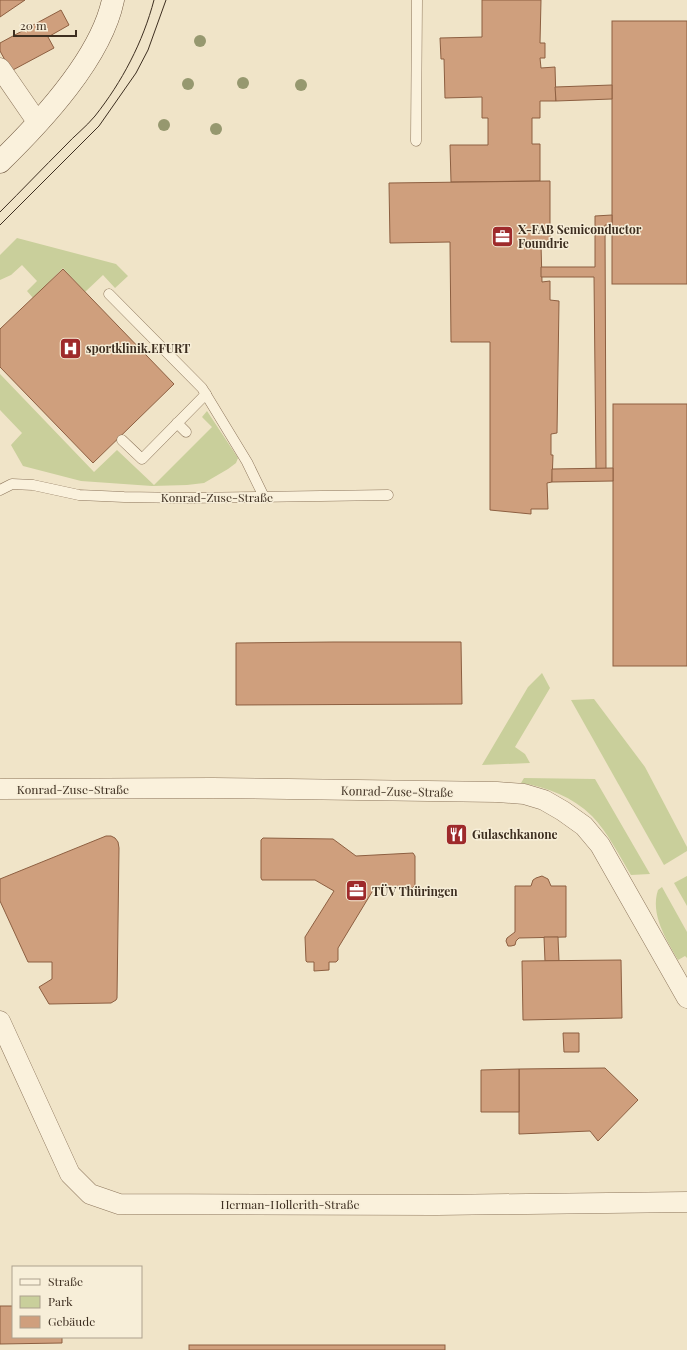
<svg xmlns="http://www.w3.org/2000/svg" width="687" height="1350" viewBox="0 0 687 1350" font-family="'Playfair Display',serif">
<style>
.green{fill:#c9cf9b}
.building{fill:#cf9f7d;stroke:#8d5f41}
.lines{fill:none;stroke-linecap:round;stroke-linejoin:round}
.service-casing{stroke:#8d765c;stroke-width:11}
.minor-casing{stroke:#8d765c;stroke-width:21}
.secondary-casing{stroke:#6f573f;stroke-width:23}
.service{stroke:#faf1dc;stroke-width:10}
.minor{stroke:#faf1dc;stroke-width:20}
.secondary{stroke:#faf1dc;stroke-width:22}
.tram{stroke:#3d2e20;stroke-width:1}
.tree{fill:#96986f}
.labels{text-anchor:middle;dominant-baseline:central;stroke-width:3;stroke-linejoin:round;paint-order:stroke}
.poi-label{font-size:12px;font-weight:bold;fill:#3d2e20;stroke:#f7eed8;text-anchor:start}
.street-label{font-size:12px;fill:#3d2e20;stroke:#f7eed8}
</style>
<rect width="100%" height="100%" fill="#f0e4c8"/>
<!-- green -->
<g class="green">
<path d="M17,238L116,264L128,276L115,288L103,275L85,292L63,268L33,298L27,291L37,281L22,265L11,275L0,280V255Z"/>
<path d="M0,374L94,472L117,450L154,485L212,427L202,417L207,411L238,458L236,463L228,469L204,483L187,485L152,486L81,481L23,466L11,445L22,433L0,410Z"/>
<path d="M542,673L550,688L515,747L525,754L530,763L482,765L528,687Z"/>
<path d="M594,699L645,767L687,847V851L664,865L571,700Z"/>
<path d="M524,778L595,779L650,874L631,875C619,855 608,833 592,816C573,797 547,787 521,783Z"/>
<path d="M687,876V906L674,883Z"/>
<path d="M662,887L687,932V958L685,956L678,960C666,939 650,914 658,890Z"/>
</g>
<!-- building -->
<g class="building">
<path d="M0,0H25L0,17Z"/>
<path d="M482,0H541L540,43H545V58H540L541,68L555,67L556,101H540V118H532V144H540V181L451,182L450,145H488V118H482V97L445,98L444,59H441L440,38L482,37Z"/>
<path d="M61,10L69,25L48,37L54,48L11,71L0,51V43Z"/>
<rect x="612" y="21" width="75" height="263"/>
<path d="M612,85V99L556,101L555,87Z"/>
<path d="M550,181V243L541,244L542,282L550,281V300L559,301L557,433L551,434V455H553L552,482L547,483L548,509H531V514L490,510V342H451L450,242L390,243L389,183Z"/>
<path d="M612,215V225H605L606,469H596L594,277H541V267H595V216Z"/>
<path d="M63,269L174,384L93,463L0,367V329Z"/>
<rect x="613" y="404" width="74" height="262"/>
<path d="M613,468V481L552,482V469Z"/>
<path d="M333,642H461L462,704L236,705V643Z"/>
<path d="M106,836H111L115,838L118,842L119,848L117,998L116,1000L111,1003L49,1004L39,987L52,979V962H28L0,901V879Z"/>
<path d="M263,838L333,839L356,856L413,853L415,856V885L412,888L375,887L338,948V960L336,962H329V970L314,971V962H307L306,961L305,937L334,891L315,880H262L261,878V840Z"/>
<path d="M542,876L548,879L551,886H566V937L519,938L516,941L515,945L511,946H508L506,941L507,938L515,932V886H531L533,880L536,878Z"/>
<path d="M544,937H558L559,961H545Z"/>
<path d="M621,960L622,1018L523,1020L522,961Z"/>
<path d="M563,1033H579V1052H564Z"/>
<path d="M605,1068L638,1100L598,1141L590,1131L519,1134V1069Z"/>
<path d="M519,1069V1112H481V1070Z"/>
<path d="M0,1306H13V1337H62V1343L0,1344Z"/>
<rect x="189" y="1345" width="256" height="5"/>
</g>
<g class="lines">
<defs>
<g id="service">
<path d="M416,141L417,0"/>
<path d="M109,294L202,388L247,462L264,497"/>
<path d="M177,423L186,432"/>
<path d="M122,440L142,459L206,394"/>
<path d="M0,490L12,484L33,485L79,495L124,497L187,498L388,495"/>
</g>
<g id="minor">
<path d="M0,68L38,123"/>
<path d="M0,789L213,788L497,792L524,794L544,800L563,811L584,826L600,845L687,998"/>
<path d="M0,1021L70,1174L90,1194L119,1204L437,1205L687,1202"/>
</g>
<path id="secondary" d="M0,162C42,121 101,58 113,0"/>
</defs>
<!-- service casing -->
<use href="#service" class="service-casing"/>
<!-- minor casing -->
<use href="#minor" class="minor-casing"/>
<!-- secondary casing -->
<use href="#secondary" class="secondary-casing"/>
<!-- service -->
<use href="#service" class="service"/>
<!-- minor -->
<use href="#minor" class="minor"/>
<!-- secondary -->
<use href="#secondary" class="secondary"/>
<!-- tram -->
<g class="tram">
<path d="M0,212C22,190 43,168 65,146C74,136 86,127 95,116C122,82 143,42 154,0"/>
<path d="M0,225L99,126L136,73L148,50L166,0"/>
</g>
</g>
<!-- trees -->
<g class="tree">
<circle cx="200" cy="41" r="6"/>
<circle cx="243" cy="83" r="6"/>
<circle cx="188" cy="84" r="6"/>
<circle cx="301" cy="85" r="6"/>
<circle cx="164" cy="125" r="6"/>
<circle cx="216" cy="129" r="6"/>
</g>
<!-- icons -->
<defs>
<symbol id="office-square" viewBox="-11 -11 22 22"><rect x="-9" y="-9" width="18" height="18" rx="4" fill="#9e2a2b" stroke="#f7eed8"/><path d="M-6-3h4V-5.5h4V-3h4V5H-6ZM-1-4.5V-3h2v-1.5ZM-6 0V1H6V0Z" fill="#fff"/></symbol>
<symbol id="hospital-square" viewBox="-11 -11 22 22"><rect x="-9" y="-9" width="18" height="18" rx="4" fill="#9e2a2b" stroke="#f7eed8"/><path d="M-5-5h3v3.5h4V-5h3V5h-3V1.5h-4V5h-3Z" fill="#fff"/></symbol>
<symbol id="restaurant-square" viewBox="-11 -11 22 22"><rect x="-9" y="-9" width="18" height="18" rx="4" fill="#9e2a2b" stroke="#f7eed8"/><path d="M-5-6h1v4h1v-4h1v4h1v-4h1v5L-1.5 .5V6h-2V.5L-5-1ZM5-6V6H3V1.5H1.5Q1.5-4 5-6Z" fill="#fff"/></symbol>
</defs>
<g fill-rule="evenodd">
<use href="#office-square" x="490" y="224" width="25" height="25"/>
<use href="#hospital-square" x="58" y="336" width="25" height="25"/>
<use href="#restaurant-square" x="444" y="822" width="25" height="25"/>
<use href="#office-square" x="344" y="878" width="25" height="25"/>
</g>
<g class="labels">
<!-- poi labels -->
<g class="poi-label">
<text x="518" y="229">X-FAB Semiconductor<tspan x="518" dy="14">Foundrie</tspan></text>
<text x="86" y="348">sportklinik.EFURT</text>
<text x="472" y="834">Gulaschkanone</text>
<text x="372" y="891">TÜV Thüringen</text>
</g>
<!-- street labels -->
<g class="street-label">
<text x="217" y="497">Konrad-Zuse-Straße</text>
<text x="73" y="789">Konrad-Zuse-Straße</text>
<text transform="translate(397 791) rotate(1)">Konrad-Zuse-Straße</text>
<text x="290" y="1204">Herman-Hollerith-Straße</text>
</g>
</g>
<!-- legend -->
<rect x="12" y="1266" width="130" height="72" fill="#f7eed8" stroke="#ada18e"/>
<rect x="20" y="1279" width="20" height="6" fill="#faf1dc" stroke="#ada18e"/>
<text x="48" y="1286" font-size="12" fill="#3d2e20">Straße</text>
<rect x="20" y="1296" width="20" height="12" fill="#c9cf9b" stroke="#ada18e"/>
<text x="48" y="1306" font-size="12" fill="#3d2e20">Park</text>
<rect x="20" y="1316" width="20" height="12" fill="#cf9f7d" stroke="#ada18e"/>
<text x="48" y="1326" font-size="12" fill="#3d2e20">Gebäude</text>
<!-- scale -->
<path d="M14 30v6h62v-6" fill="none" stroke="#3d2e20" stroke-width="2"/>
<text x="20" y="30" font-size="12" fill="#3d2e20" stroke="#f7eed8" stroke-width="3" paint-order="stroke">20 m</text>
</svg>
